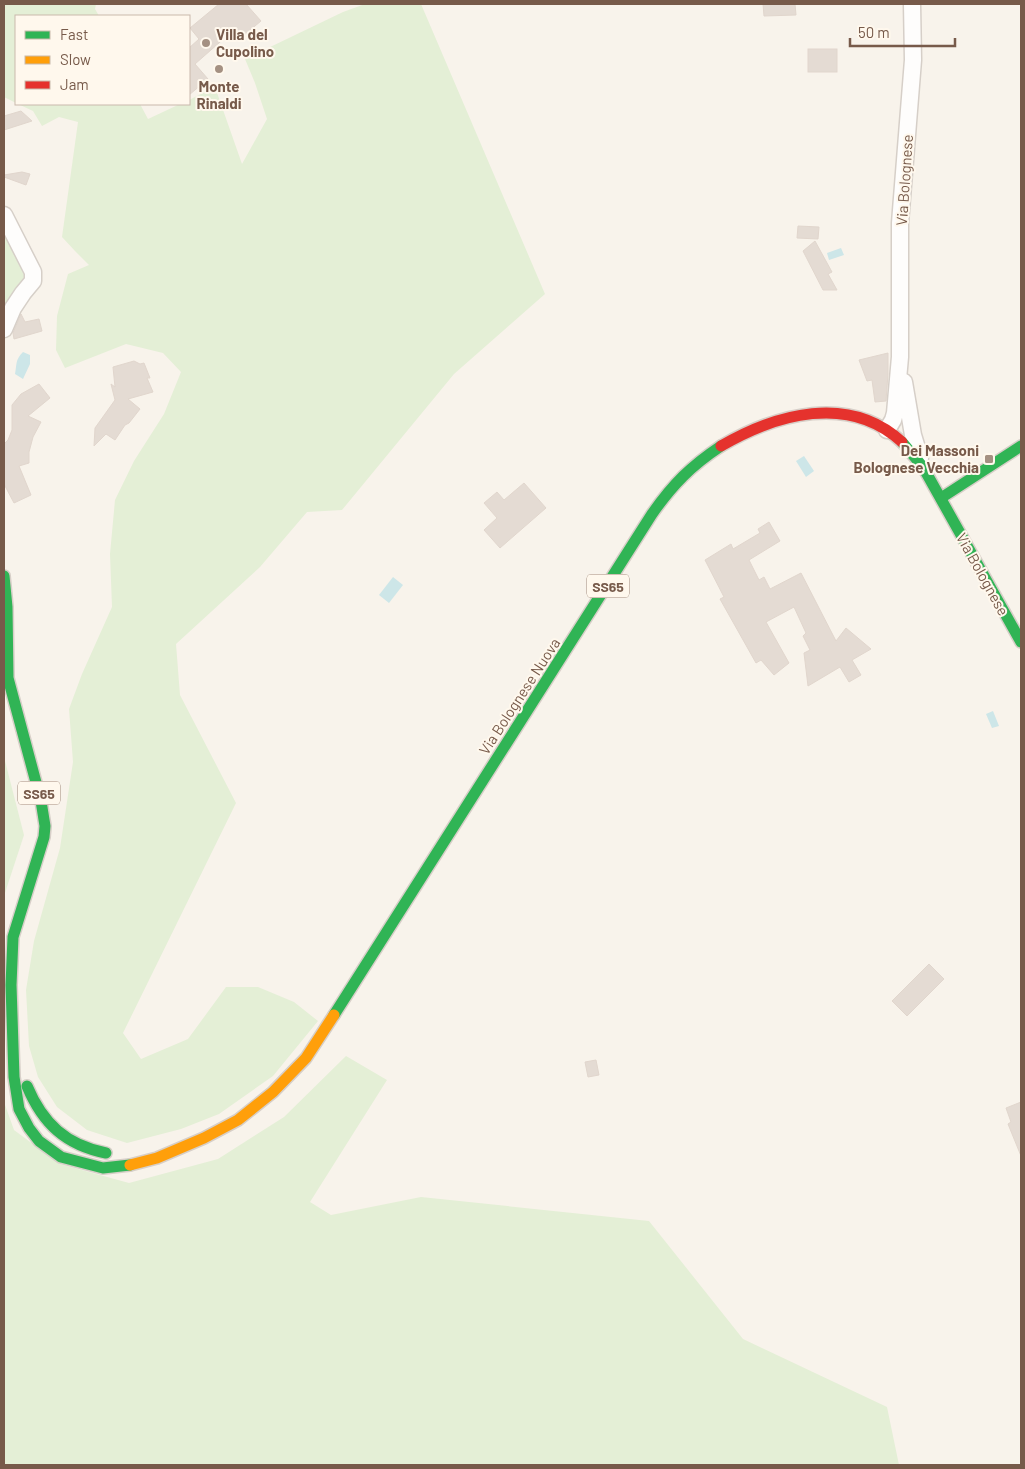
<svg xmlns="http://www.w3.org/2000/svg" width="1025" height="1469" viewBox="0 0 1025 1469" font-family="Barlow,sans-serif">
<style>
.green{fill:#e4efd6}
.water{fill:#cde6e8}
.building{fill:#e4dbd3;stroke:#e1d6cd}
.lines{fill:none;stroke-linecap:round;stroke-linejoin:round}
.street-casing{stroke:#d6cfc8;stroke-width:19}
.fast-casing{stroke:#d7cfc8;stroke-width:14}
.slow-casing{stroke:#d7cfc8;stroke-width:14}
.jam-casing{stroke:#d7cfc8;stroke-width:14}
.street{stroke:#fefdfc;stroke-width:16}
.fast{stroke:#30b455;stroke-width:11}
.slow{stroke:#ff9f0a;stroke-width:11}
.jam{stroke:#e5322d;stroke-width:11}
.poi-dot{fill:#a49082;stroke:#fff8ed;stroke-width:2}
.labels{text-anchor:middle;dominant-baseline:central;stroke-width:4;stroke-linejoin:round;paint-order:stroke}
.shield{fill:#fff8ed;stroke:#a0897b;stroke-width:1}
.shield-label{font-size:14px;font-weight:bold;fill:#775a4a}
.poi-label{font-size:15px;font-weight:bold;fill:#775a4a;stroke:#fff8ed;text-anchor:start}
.street-label{font-size:15px;fill:#775a4a;stroke:#fff8ed}
</style>
<rect width="100%" height="100%" fill="#f8f3eb"/>
<!-- green -->
<g class="green">
<path d="M4,4H96L95,9L99,16H16V103L4,97Z"/>
<path d="M365,4H421L545,294L454,374L342,510L307,512L260,567L176,644L180,695L236,803L123,1033L141,1059L188,1039L226,987H258L294,1002L318,1021L273,1076L219,1114L181,1129L127,1143L87,1130L57,1107L38,1077L29,1046L26,990L34,941L60,848L73,762L69,709L82,674L112,607L110,554L115,500L134,461L164,414L181,372L163,353L126,344L65,368L56,350L57,316L68,274L89,265L75,251L62,237L78,122L59,117L42,126L33,111L18,104H140L148,119L180,104H189V100L215,87L242,164L267,119L255,83L245,59L343,12Z"/>
<path d="M4,232L29,272L4,321Z"/>
<path d="M4,757L24,835L4,896Z"/>
<path d="M346,1056L387,1080L310,1202L331,1215L421,1197L649,1221L743,1339L887,1407L899,1465H4V1102L14,1130L60,1164L129,1183L218,1159L284,1117Z"/>
</g>
<!-- water -->
<g class="water">
<path d="M841,248L844,255L829,260L827,253Z"/>
<path d="M23,352L30,355V364L23,379L15,374C17,364 15,360 23,352Z"/>
<path d="M804,456L814,471L806,477L796,461Z"/>
<path d="M393,577L403,585L389,603L379,595Z"/>
<path d="M993,711L999,726L992,728L986,714Z"/>
</g>
<!-- building -->
<g class="building">
<path d="M219,4H246L261,21L243,36L236,28L195,64L208,79L189,95V48L199,39L190,28Z"/>
<path d="M763,4H795L796,15L764,16Z"/>
<rect x="808" y="49" width="29" height="23"/>
<path d="M21,111L32,121L4,130V116Z"/>
<path d="M22,172L30,174L26,185L4,177V175Z"/>
<path d="M798,226L819,227L818,239L797,238Z"/>
<path d="M815,241L832,272L828,274L837,290H823L803,251Z"/>
<path d="M21,314L25,322L39,319L42,331L14,339L13,333Z"/>
<path d="M888,353V374L886,401L875,402L872,380L867,381L859,360Z"/>
<path d="M134,361L140,364L144,363L150,378H147L153,392L128,399L140,409L129,423L125,425L115,440L106,434L94,446L95,428L115,400L111,384L115,387L113,367Z"/>
<path d="M39,384L50,398L28,416L41,422L33,437L29,452V463L19,466L31,495L14,503L4,484V444L8,440L12,430V405L21,394Z"/>
<path d="M524,483L546,508L500,548L484,530L497,518L484,503L497,492L504,500Z"/>
<path d="M769,522L780,541L749,560L759,580L764,577L770,589L801,573L836,641L846,628L871,649L852,660L861,675L849,682L840,667L808,686L804,653L810,650L803,636L806,633L794,607L766,622L789,663L774,675L761,660L756,663L720,599L724,597L705,560L731,544L733,549L760,533L758,529Z"/>
<path d="M929,964L944,979L907,1016L892,1001Z"/>
<path d="M596,1060L599,1075L588,1077L585,1062Z"/>
<path d="M1021,1102V1156L1008,1124L1011,1122L1006,1108Z"/>
</g>
<g class="lines">
<defs>
<g id="street">
<path d="M4,215L33,272V281L23,293L13,308L4,329"/>
<path d="M904,382L913,435L920,458"/>
<path d="M887,430L893,420L895,413L900,357V223L913,60L912,4"/>
</g>
<g id="fast">
<path d="M902,442L923,467L1021,642"/>
<path d="M941,498L1021,446"/>
<path d="M4,576L7,607L8,678L41,801L45,826L44,837L13,937L11,985L14,1077L19,1109L29,1128L39,1141L61,1157L103,1168L130,1165"/>
<path d="M334,1015L652,514C673,484 691,466 721,446"/>
<path d="M27,1086C43,1124 66,1145 106,1153"/>
</g>
<path id="slow" d="M130,1165L157,1158L204,1138L238,1120L273,1092L306,1058L334,1015"/>
<path id="jam" d="M721,446C776,414 849,393 902,442"/>
</defs>
<!-- street casing -->
<use href="#street" class="street-casing"/>
<!-- fast casing -->
<use href="#fast" class="fast-casing"/>
<!-- slow casing -->
<use href="#slow" class="slow-casing"/>
<!-- jam casing -->
<use href="#jam" class="jam-casing"/>
<!-- street -->
<use href="#street" class="street"/>
<!-- fast -->
<use href="#fast" class="fast"/>
<!-- slow -->
<use href="#slow" class="slow"/>
<!-- jam -->
<use href="#jam" class="jam"/>
</g>
<!-- markers -->
<g class="poi-dot">
<circle cx="206" cy="43" r="5"/>
<circle cx="219" cy="69" r="5"/>
<rect x="984" y="454" width="10" height="10" rx="2.5"/>
</g>
<g class="labels">
<!-- shield labels -->
<g class="shield">
<rect x="587" y="574.5" width="42" height="23" rx="4"/>
<rect x="18" y="781.5" width="42" height="23" rx="4"/>
</g>
<g class="shield-label">
<text x="608" y="586">SS65</text>
<text x="39" y="793">SS65</text>
</g>
<!-- poi labels -->
<g class="poi-label">
<text x="216" y="34">Villa del<tspan x="216" dy="17">Cupolino</tspan></text>
<text x="219" y="86" text-anchor="middle">Monte<tspan x="219" dy="17">Rinaldi</tspan></text>
<text x="979" y="450" text-anchor="end">Dei Massoni<tspan x="979" dy="17">Bolognese Vecchia</tspan></text>
</g>
<!-- street labels -->
<g class="street-label">
<text transform="translate(904 180) rotate(-86)">Via Bolognese</text>
<text transform="translate(983 574) rotate(61)">Via Bolognese</text>
<text transform="translate(519 696) rotate(-57)">Via Bolognese Nuova</text>
</g>
</g>
<!-- border -->
<rect width="1025" height="1469" fill="none" stroke="#775a4a" stroke-width="10"/>
<!-- legend -->
<rect x="15" y="15" width="175" height="90" fill="#fff8ed" stroke="#c9b9ac"/>
<rect x="25" y="31" width="25" height="8" fill="#30b455" stroke="#c9b9ac"/>
<text x="60" y="40" font-size="15" fill="#775a4a">Fast</text>
<rect x="25" y="56" width="25" height="8" fill="#ff9f0a" stroke="#c9b9ac"/>
<text x="60" y="65" font-size="15" fill="#775a4a">Slow</text>
<rect x="25" y="81" width="25" height="8" fill="#e5322d" stroke="#c9b9ac"/>
<text x="60" y="90" font-size="15" fill="#775a4a">Jam</text>
<!-- scale -->
<path d="M850 38v8h105v-8" fill="none" stroke="#775a4a" stroke-width="2.5"/>
<text x="858" y="38" font-size="15" fill="#775a4a" stroke="#fff8ed" stroke-width="4" paint-order="stroke">50 m</text>
</svg>
